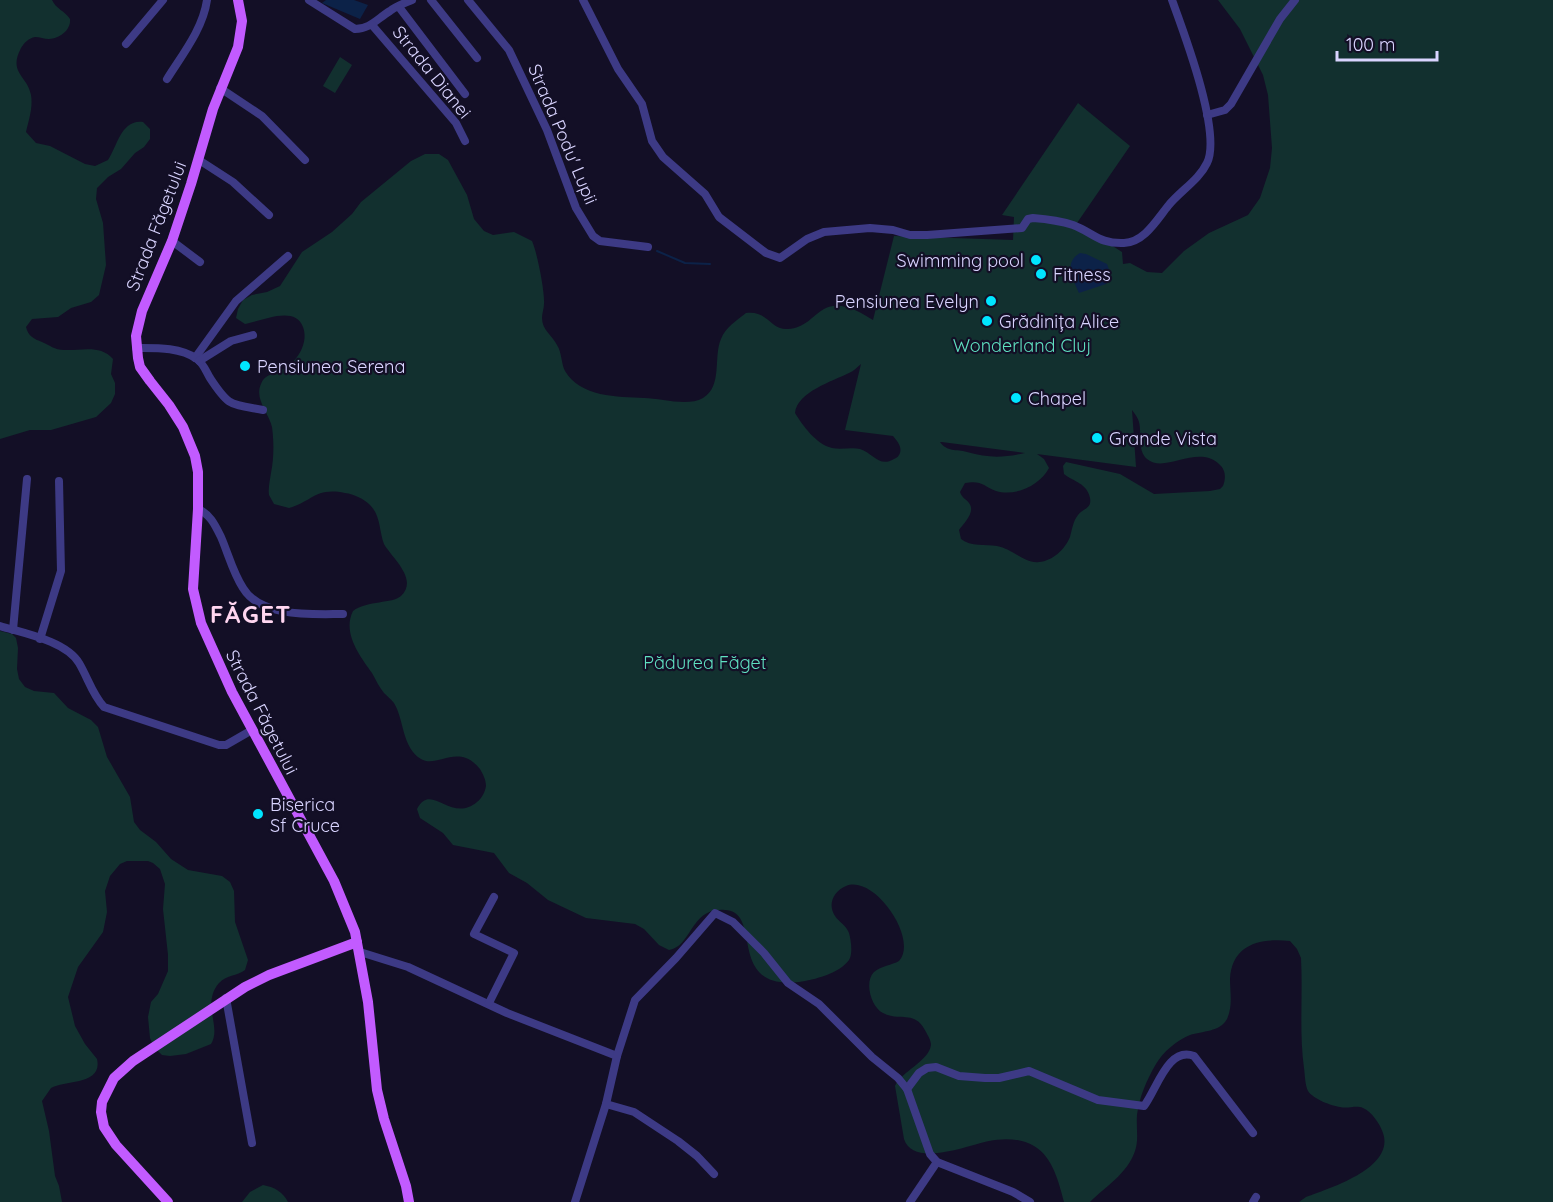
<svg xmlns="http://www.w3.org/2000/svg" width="1553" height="1202" viewBox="0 0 1553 1202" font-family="Quicksand,sans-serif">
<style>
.green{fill:#12302f;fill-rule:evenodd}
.water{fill:#0c2248}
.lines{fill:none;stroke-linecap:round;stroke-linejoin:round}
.stream{stroke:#0c2248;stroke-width:2}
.minor{stroke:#3d3a85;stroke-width:8}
.major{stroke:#c25bff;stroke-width:10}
.poi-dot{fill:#00e5ff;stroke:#130f26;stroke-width:2}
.labels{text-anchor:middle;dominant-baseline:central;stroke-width:4.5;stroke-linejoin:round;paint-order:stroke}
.street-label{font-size:18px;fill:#d9d4ff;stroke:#130f26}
.poi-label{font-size:18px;fill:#d9d4ff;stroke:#130f26;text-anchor:start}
.park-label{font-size:18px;fill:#5fe0c0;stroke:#130f26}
.district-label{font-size:24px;font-weight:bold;letter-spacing:1.5px;fill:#ffd6f0;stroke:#130f26}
</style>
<rect width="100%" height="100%" fill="#130f26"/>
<!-- green -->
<g class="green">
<path d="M0,0H52C56,9 65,11 70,19C71,30 60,38 49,39C44,39 40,37 35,37C29,38 24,43 21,48C8,73 27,75 31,95C33,108 29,119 26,132L36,143L50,146L85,164L95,166L108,160C117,147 121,119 143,122L150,129V139L144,147L135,153L121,169L108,177L97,188L96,199L103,223L106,265L99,295L91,302L71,308L58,317L32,319L26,327C28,336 34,339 42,342C49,345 55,350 64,350C81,351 100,344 113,359L111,374L115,383V394L111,403L96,417L51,430H30L0,439Z"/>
<path d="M1218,0H1553V1202H1299L1306,1197C1330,1188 1395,1168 1383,1133C1380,1124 1372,1112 1363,1108C1356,1105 1348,1109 1340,1107C1332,1106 1313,1099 1308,1091C1305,1085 1305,1075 1304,1068C1299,1031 1303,995 1301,958L1297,949L1290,941C1260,938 1232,944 1230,979C1230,992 1233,1006 1227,1019C1220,1032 1202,1031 1190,1035C1177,1040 1163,1052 1156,1064C1147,1079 1139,1098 1137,1115C1136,1127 1139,1140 1135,1151C1127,1174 1106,1186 1090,1202H1064C1059,1183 1053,1157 1034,1146C1021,1138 1003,1138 989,1141C969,1145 913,1168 904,1139L895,1086C902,1071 929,1061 931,1045C931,1040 928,1036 926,1032C915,1009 900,1022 883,1013C871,1007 864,982 874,972C881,966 892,965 899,961C919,939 874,874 846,886C834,891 827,904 835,916C839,922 846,925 849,933C851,940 853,954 849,960C840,973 814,980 799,982C725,990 764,912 725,910C690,907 692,947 669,950L659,945L644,929L635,924L586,918L548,900L527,883L509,873L494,853L453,845L443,833L420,818L417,809C431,781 451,824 477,802C482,798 485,792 486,786C486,780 483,774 480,769C458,742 437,769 421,759C402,748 404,719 394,703C391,699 387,696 384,693C379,687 376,680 372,673C360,656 342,633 353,611C368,600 392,604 401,596C419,579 391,557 384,544C379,531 381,516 370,505C364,499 354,494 345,493C315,487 312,502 289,508L274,504L269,495C268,488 270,480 271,473C274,458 274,442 272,427C269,413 254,399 261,384C264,374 275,374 283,369C297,362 309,343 303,327C295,305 262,321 245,324L236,318L238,309L243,300L252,295L267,292L280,286L302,252L332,232L352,214L361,202L411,161L425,154H439L448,160L467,195L474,219L484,231L493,235L514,232L532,241C537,252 545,292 544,304C544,308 542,313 542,318C542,330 552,335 557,345C562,353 561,363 565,371C580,397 618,397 644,398C661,398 687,407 703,398C723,386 713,357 721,339C725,328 737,320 746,313C768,310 770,330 788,329C805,328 811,317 824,309C840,300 860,312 873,320L894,236L1013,240L1014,217L1002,215L1078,103L1130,146L1077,223L1122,252L1123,264L1130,263L1147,272L1162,273L1184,251L1209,233L1248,215L1260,198L1270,168L1272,148L1268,95L1263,75L1240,29ZM861,364L845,430L893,436C897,441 902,446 900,453C899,456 897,458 894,459C879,468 873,453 860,449C852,447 841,450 832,448C816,444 803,426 795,413C797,392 833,381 849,373C854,371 857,367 861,364ZM1132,410C1135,414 1138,418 1139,422C1142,433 1137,450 1147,459C1165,474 1197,444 1219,464C1226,470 1226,478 1223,486L1220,489L1210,491L1154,494L1120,474L1066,462L1063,466L1064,474C1074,482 1087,483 1090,498C1092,509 1083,508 1078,515C1073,521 1072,530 1070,537C1065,549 1053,561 1039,562C1025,564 1013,549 997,546C985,544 971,547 961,539L959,530C964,523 976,512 969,503C965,498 962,498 960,492L965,483C982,480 983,486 996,491C1016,497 1040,485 1049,468L1044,459L1037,454L1136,467ZM940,442H942L1025,453C1003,458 988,458 967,452C956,449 947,452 940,442Z"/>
<path d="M340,57L352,65L335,93L323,86Z"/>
<path d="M0,631L12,634L16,638L18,648L17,669L19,679L25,687L34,691L54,693L68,708L91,720L98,727L107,757L130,797L134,822L140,830L156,842L171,859L188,870L222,876L230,882L234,891L235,922L248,960L245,970C237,976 226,975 219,983C201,1004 222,1027 211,1044L186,1054L170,1056L162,1055L154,1047L150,1038L148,1017L151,1002L158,994L168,971V955L163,909L165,884L160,869L153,863L148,861H127L120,864L110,876L105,891L107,912L103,932L78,967L68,997L75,1026L85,1044L97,1059C103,1085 65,1080 51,1088L42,1101L49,1131L55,1176L59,1186L62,1202H0Z"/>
<path d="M263,1185C274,1187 283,1192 288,1202H242L250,1192Z"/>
</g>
<!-- water -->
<g class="water">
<path d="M326,0H354L368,5L360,19L322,3Z"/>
<path d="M1080,253L1086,254L1107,264L1111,275L1106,284L1079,293C1073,279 1063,263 1080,253Z"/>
</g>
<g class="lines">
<!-- stream -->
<path class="stream" d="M657,251L685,263L710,264"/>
<!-- minor -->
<g class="minor">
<path d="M309,0L355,29C370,29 377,19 390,11C396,6 405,3 412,0"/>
<path d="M431,0L477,58"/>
<path d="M468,0L509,50L547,130L576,208L593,236L600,241L648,247"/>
<path d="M583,0L618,69L642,104L652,141L663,157L705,194L719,217L766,253L780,258L807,239L824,232L870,228L893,230L910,235H927L1022,228L1028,219L1033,218C1046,219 1061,221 1073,225C1094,233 1099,244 1124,243C1144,242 1156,221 1168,206C1180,191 1199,180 1207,163C1222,133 1184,33 1172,0"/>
<path d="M399,7L465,94"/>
<path d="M372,25L456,123L465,141"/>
<path d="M126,44L163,0"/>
<path d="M167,79C182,55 203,29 207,0"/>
<path d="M220,88L262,116L305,160"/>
<path d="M1207,115L1225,110L1231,104L1280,19L1295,0"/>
<path d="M199,160L233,182L269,215"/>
<path d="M172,241L200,262"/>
<path d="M136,348C156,348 180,347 197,359C203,363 206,371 210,378C229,407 230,404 263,410"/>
<path d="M195,358L236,301L288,256"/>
<path d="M199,361L231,341L253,335"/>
<path d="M198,509C210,514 215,525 221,537C228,553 233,573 243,588C261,618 313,614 343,614"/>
<path d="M0,626C23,633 66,641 79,663C88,678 92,694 104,707L219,745H226L252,730"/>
<path d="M13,630L27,479"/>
<path d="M40,639L61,571L59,481"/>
<path d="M360,952L408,967L507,1013L617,1056"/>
<path d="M226,998L252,1143"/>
<path d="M489,1003L514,953L474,934L494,897"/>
<path d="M907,1089L919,1073L927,1068L936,1067L959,1076L985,1078H999L1029,1071L1098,1100L1144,1106C1157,1089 1168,1046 1194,1056L1253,1133"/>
<path d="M606,1104L634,1112L678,1141L697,1156L714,1174"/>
<path d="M575,1202L606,1104L617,1056L635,1000L676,958L715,913L733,922L764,953L788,983L819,1004L872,1057L898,1078L907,1089L930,1154L937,1162L1013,1192L1030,1202"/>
<path d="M910,1202L937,1162"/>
<path d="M1253,1202L1256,1197"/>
</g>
<!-- major -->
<g class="major">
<path d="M238,0L242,21L238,47L213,109L191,184L172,241L142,311L136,336L138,358L140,367L150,381L169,405L183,427L195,456L198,472V509L193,589L201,623L232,692L334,881L355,932L368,1002L377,1090L384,1119L406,1186L409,1202"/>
<path d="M168,1202L116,1145L104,1127L101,1112L102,1102L114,1078L133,1061L245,987L269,975L357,942"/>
</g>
</g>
<!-- markers -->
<g class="poi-dot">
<circle cx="1036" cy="260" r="6"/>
<circle cx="1041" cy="274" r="6"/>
<circle cx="991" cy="301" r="6"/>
<circle cx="987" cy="321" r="6"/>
<circle cx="245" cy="366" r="6"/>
<circle cx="1016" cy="398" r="6"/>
<circle cx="1097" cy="438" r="6"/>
<circle cx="258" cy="814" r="6"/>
</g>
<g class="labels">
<!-- street labels -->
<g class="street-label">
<text transform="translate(432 72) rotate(51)">Strada Dianei</text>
<text transform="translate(563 134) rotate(67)">Strada Podu' Lupii</text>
<text transform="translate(156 226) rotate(-69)">Strada Făgetului</text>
<text transform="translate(262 712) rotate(63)">Strada Făgetului</text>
</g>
<!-- poi labels -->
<g class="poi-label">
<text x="1024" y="260" text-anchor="end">Swimming pool</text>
<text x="1053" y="274">Fitness</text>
<text x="979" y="301" text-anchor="end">Pensiunea Evelyn</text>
<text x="999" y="321">Grădinița Alice</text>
<text x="257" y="366">Pensiunea Serena</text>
<text x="1028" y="398">Chapel</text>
<text x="1109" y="438">Grande Vista</text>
<text x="270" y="804">Biserica<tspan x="270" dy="21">Sf Cruce</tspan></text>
</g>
<!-- park labels -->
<g class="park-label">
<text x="1022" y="345">Wonderland Cluj</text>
<text x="705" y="662">Pădurea Făget</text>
</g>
<!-- district labels -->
<g class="district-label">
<text x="251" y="614">FĂGET</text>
</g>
</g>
<!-- scale -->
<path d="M1337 51v9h100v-9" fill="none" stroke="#d9d4ff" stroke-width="3"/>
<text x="1346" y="51" font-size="18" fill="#d9d4ff" stroke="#130f26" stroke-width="4.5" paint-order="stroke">100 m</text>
</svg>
